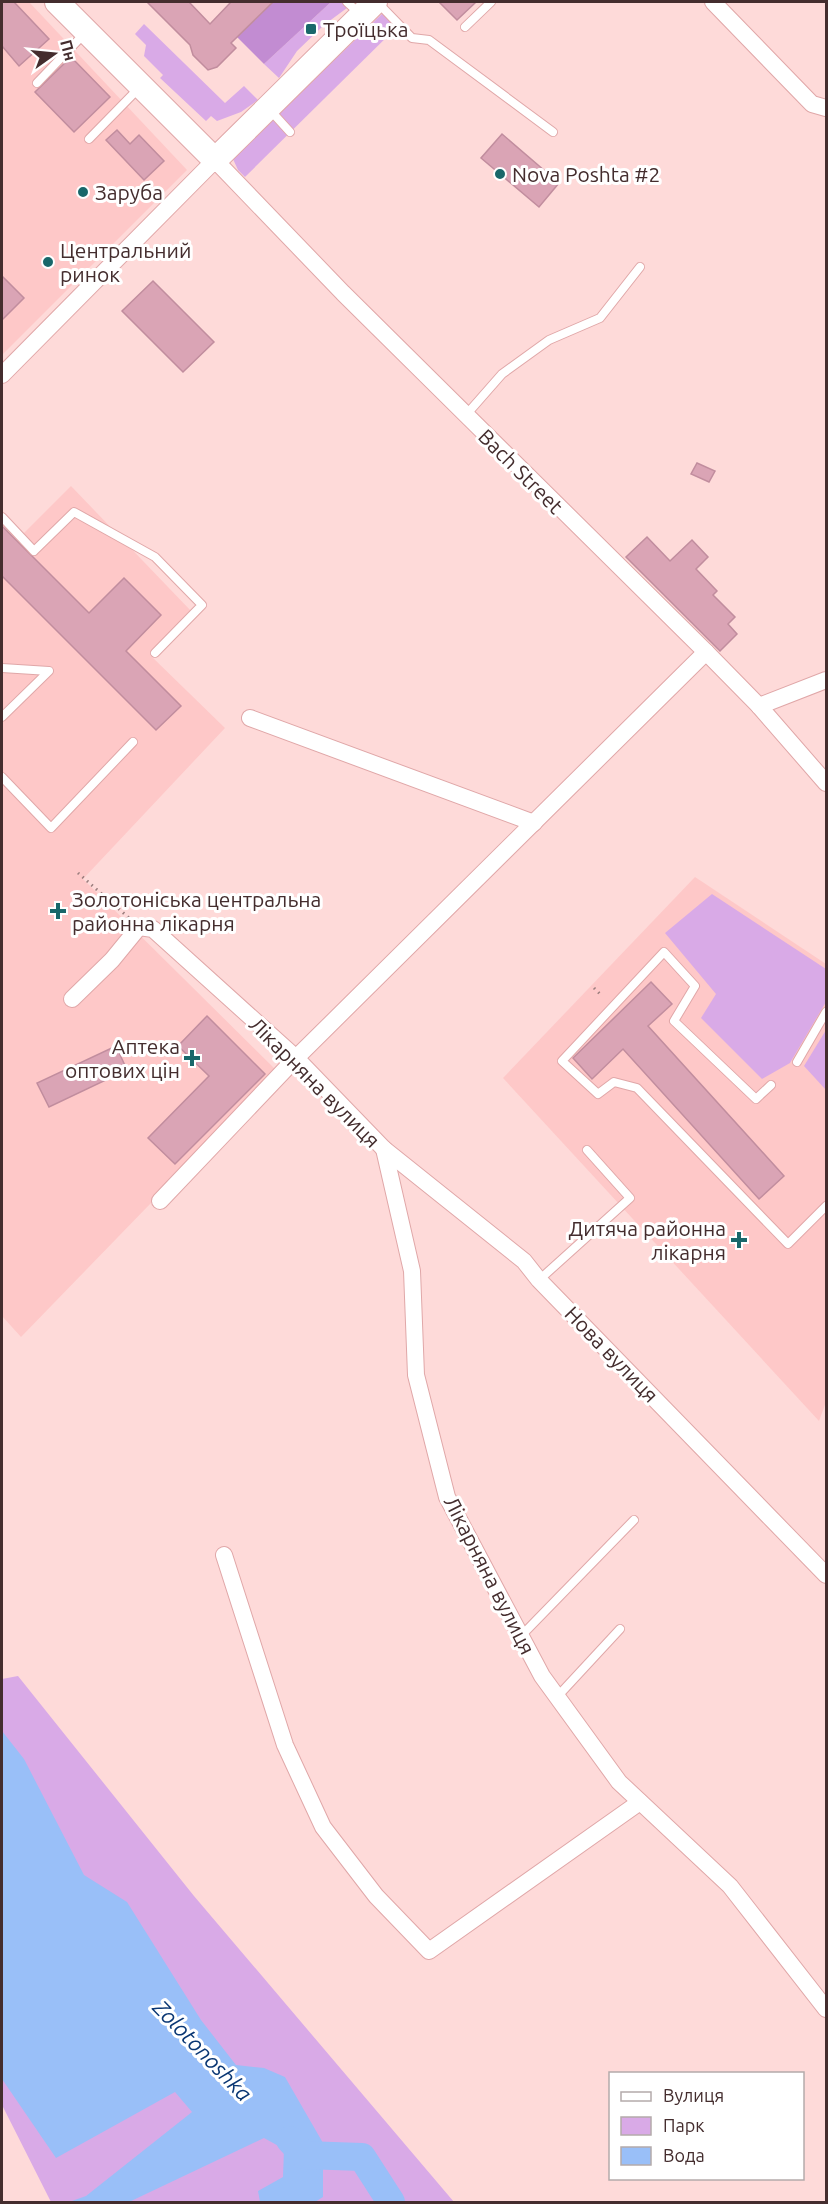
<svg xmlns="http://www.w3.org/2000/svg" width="828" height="2204" viewBox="0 0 828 2204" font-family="Ubuntu,sans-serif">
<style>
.built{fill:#fec8c8}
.green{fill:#d9aae7}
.forest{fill:#c28cd2}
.water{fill:#99bff8}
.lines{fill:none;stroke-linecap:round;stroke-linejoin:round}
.river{stroke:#99bff8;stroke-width:28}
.building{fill:#daa4b5;stroke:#c18d9e;stroke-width:1.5}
.lane-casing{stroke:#e0a7a8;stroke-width:10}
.street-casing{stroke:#e0a7a8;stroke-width:18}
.secondary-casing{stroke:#e0a7a8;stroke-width:26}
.path{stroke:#9b7e7e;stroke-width:3;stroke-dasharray:1.5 4.5;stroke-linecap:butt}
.lane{stroke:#fff;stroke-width:8}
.street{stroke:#fff;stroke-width:16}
.secondary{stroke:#fff;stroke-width:24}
.poi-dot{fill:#19676a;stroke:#fff;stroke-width:2}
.labels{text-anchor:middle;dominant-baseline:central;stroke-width:6;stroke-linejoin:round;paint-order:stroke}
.poi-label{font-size:21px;fill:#442d2e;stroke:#fff;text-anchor:start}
.street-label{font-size:21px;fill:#442d2e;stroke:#fff}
.water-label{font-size:22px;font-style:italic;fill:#0a3774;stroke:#fff}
</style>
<rect width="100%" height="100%" fill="#fedad9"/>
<!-- built -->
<g class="built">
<path d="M2,2H29L187,170L2,355Z"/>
<path d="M71,486L192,612L150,655L225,728L83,879L278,1072L21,1337L2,1316V515L21,536Z"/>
<path d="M695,877L826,964V1402L819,1421L503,1078Z"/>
</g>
<!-- green -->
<g class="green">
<path d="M331,2H347L351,5L324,25L297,51L279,78L264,64Z"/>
<path d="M385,11L399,25L245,177L238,170L233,159L240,151Z"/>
<path d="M144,24L225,103L244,86L258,100L241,112L217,121L211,116L206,121L160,78L163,75L144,56L146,45L135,34Z"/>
<path d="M712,894L826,969V1002L790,1063L762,1079L701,1018L716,994L665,933Z"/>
<path d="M826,1030V1090L804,1066Z"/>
<path d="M18,1676L194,1896L454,2202H51L2,2105V1679Z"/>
</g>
<!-- forest -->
<path class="forest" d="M273,2H331L264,64L237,37Z"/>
<!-- water -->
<path class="water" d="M2,1731L24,1759L84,1875L127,1902L201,2020L236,2065L264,2068L285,2077L323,2143V2197L315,2202H260L258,2191L283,2177L284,2149L264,2138L129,2202H69L86,2196L192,2112L175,2092L56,2158L2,2079Z"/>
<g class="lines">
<!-- river -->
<path class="river" d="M290,2140L304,2155L362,2157L391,2202"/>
</g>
<!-- building -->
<g class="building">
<path d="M2,2H14L49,39L19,66L2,46Z"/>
<path d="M147,2H189L210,24L231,2H273L231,43L236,48L217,67L208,70L193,55L190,45Z"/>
<path d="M439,2H476L457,20Z"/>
<path d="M71,57L110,97L74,132L35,92Z"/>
<path d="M117,130L130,144L139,135L164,161L144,180L106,140Z"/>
<path d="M502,134L559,183L539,207L481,158Z"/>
<path d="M2,276L24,298L2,320Z"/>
<path d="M153,281L214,342L183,372L122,311Z"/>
<path d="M697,463L715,471L709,482L691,474Z"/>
<path d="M2,526L89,613L124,578L161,615L126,651L181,706L156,730L2,576Z"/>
<path d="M647,537L670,561L692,540L708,557L696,569L717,591L713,595L735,617L728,624L737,634L720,651L626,557Z"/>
<path d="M651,982L672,1004L648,1026L784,1176L759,1199L623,1049L592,1079L573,1058Z"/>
<path d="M207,1016L265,1074L175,1164L148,1138L209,1076L178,1046Z"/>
<path d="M116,1046L127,1070L49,1107L37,1083Z"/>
</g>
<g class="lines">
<defs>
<g id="lane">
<path d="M347,2L361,15"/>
<path d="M377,2L412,38L429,40L553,132"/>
<path d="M465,27L491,2"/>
<path d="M37,83L84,34"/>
<path d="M270,110L290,132"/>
<path d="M89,139L139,88"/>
<path d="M466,415L502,374L549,340L600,318L640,267"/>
<path d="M2,517L34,551L74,512L155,557L202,605L155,653"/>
<path d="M2,668L49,671L2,717"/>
<path d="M2,777L51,828L133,742"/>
<path d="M797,1062L826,1012"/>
<path d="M771,1085L756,1099L674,1021L695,986L664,952L562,1061L598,1094L614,1082L637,1088L788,1244L826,1206"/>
<path d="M539,1280L630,1198L587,1150"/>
<path d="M521,1636L634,1520"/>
<path d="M557,1697L620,1629"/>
</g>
<g id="street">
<path d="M713,2L812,104L826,108"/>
<path d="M2,375L215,160L343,293L706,652L759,706L826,783"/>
<path d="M759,706L826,680"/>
<path d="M250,718L534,823"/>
<path d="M72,999L112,960L139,927L153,929L296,1058L384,1149L524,1261L539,1280L826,1575"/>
<path d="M384,1149L412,1271L416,1375L447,1497L542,1676L619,1782L730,1886L826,2009"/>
<path d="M160,1201L296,1058L706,652"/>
<path d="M224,1555L285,1745L323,1827L376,1896L429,1951L640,1802"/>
</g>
<path id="secondary" d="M57,2L215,160L375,2"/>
</defs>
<!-- lane casing -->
<use href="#lane" class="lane-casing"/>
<!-- street casing -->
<use href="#street" class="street-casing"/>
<!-- secondary casing -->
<use href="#secondary" class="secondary-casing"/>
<!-- path -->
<g class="path">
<path d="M78,873L129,918"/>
<path d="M594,988L602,996"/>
</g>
<!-- lane -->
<use href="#lane" class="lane"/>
<!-- street -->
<use href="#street" class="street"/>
<!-- secondary -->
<use href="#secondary" class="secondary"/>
</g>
<!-- markers -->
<g class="poi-dot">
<rect x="305" y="23" width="12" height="12" rx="3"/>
<circle cx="500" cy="174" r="6"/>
<circle cx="83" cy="192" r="6"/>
<circle cx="48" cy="262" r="6"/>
<path d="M55 902h6v6h6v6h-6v6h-6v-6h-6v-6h6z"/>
<path d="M189 1049h6v6h6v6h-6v6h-6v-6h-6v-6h6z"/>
<path d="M736 1231h6v6h6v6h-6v6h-6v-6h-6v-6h6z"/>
</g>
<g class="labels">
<!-- poi labels -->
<g class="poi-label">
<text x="323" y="29">Троїцька</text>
<text x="512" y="174">Nova Poshta #2</text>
<text x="95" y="192">Заруба</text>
<text x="60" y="250">Центральний<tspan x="60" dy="24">ринок</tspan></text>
<text x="72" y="899">Золотоніська центральна<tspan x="72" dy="24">районна лікарня</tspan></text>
<text x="180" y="1046" text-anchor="end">Аптека<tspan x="180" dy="24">оптових цін</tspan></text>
<text x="726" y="1228" text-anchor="end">Дитяча районна<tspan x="726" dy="24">лікарня</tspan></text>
</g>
<!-- street labels -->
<g class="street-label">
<text transform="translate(521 471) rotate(45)">Bach Street</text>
<text transform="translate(315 1082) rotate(45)">Лікарняна вулиця</text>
<text transform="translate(612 1354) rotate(46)">Нова вулиця</text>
<text transform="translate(490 1575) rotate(63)">Лікарняна вулиця</text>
</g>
<!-- water labels -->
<g class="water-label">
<text transform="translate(203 2050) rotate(46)">Zolotonoshka</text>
</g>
</g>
<!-- border -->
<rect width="828" height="2204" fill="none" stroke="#442d2e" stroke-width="6"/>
<!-- legend -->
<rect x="609" y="2072" width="195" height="108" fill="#ffffff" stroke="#b4abab" stroke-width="1.5"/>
<rect x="621" y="2092" width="30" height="9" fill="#ffffff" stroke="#b4abab" stroke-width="1.5"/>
<text x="663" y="2102" font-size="18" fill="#442d2e">Вулиця</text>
<rect x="621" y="2117" width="30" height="18" fill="#d9aae7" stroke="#b4abab" stroke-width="1.5"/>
<text x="663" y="2132" font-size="18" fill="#442d2e">Парк</text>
<rect x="621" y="2147" width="30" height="18" fill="#99bff8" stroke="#b4abab" stroke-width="1.5"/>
<text x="663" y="2162" font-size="18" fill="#442d2e">Вода</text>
<!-- north arrow -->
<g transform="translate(54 54) rotate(75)" stroke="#ffffff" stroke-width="4.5" paint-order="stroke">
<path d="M0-4.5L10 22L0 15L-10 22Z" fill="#442d2e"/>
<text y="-9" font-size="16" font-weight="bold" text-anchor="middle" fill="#442d2e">Пн</text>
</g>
</svg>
